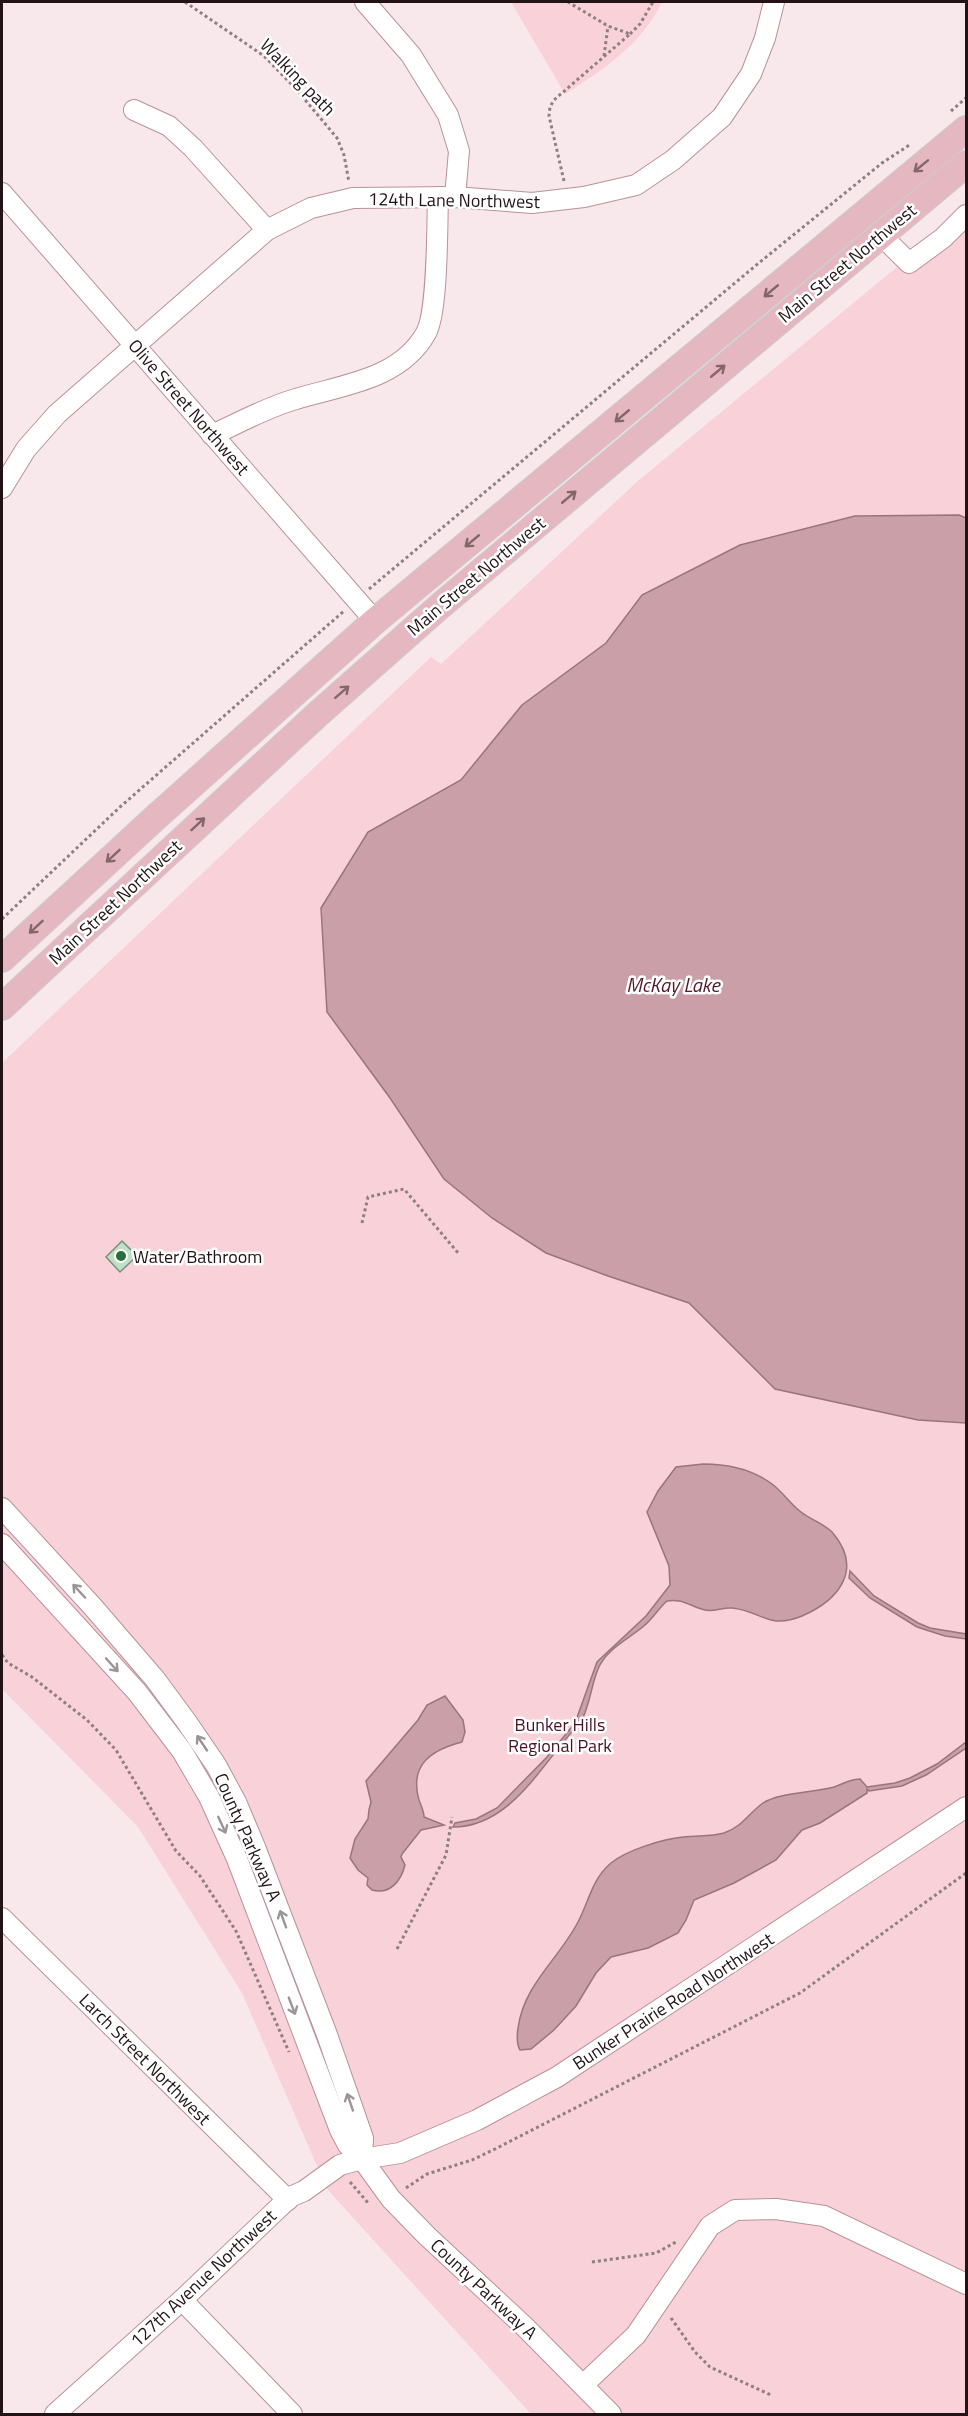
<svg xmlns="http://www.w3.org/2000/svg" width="968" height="2416" viewBox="0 0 968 2416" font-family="'Titillium Web',sans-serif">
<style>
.green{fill:#f9d1d8}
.water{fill:#cb9fa7;stroke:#98757c;stroke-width:1.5}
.building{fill:#c0dfc6;stroke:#75927b;stroke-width:1.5}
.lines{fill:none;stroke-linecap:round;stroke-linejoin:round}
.minor-casing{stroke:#b99299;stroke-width:22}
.major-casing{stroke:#cecbcc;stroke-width:28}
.path{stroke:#8e7f82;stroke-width:3;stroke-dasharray:3 3;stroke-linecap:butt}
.minor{stroke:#fff;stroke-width:20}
.major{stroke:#e5b7c1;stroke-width:26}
.oneway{stroke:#83656c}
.oneway2{stroke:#9b9596}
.poi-dot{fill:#27703e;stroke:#fff;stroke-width:2}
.labels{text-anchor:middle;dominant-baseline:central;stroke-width:5;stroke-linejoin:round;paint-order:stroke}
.street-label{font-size:18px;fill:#211316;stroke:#fff}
.poi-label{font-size:18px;fill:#211316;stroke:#fff;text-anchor:start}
.park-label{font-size:18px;fill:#491223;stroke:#fff}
.water-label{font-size:20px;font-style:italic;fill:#501a2a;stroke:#fff}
</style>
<rect width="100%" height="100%" fill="#f9e8eb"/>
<!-- green -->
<g class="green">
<path d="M511,2H662C642,44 603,70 565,94Z"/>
<path d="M966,210V518L959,515L642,595L606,643L522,705L966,1030V2414H531L327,2189L242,1993L138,1827L2,1689V1063L431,657L441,664L639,480Z"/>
</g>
<!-- water -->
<g class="water">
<path d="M959,515L966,518V1423L918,1420L775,1389L689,1303L608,1276L546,1253L492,1218L444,1179L390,1098L327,1012L321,908L368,832L461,780L522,705L606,643L642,595L740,545L855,516Z"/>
<path d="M703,1464C728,1464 752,1469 772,1484C783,1492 790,1504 801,1512C811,1520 823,1523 832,1532C864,1569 839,1600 802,1616C768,1630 762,1611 732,1608C723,1607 714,1612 705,1610C691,1607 683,1598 667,1601C659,1608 653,1618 645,1625C629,1639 607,1648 598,1669C591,1686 590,1705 581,1722C544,1759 513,1827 453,1827L455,1823L476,1819L497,1808L547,1757L575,1723L597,1662L646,1616L670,1585L669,1566L647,1512L658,1491L676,1467Z"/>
<path d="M850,1571L874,1596L918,1623L930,1628L966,1634V1639L945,1636L917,1627L870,1598L849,1578Z"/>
<path d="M445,1696L463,1720L465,1732L462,1742C431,1750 409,1765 419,1800C421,1806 424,1811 424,1817L444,1825L421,1830L402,1854L401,1857L405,1865C401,1881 390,1895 372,1890L367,1885L368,1878L358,1870L350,1858L355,1839L368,1819L369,1810L371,1802L366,1781L418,1720L427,1705Z"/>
<path d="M966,1742V1748L926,1775L902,1786L869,1791L867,1789V1793L820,1823L802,1830L776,1860L734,1883L694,1900L686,1920L678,1933L648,1948L611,1957L596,1973L576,2006L554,2030L531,2049L520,2050C516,2043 517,2035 518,2028C524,1984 559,1959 578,1922C589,1901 592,1879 611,1863C627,1850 663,1839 683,1837C697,1835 710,1837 724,1833C742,1827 749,1813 763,1803C777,1793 816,1792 834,1787C843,1784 850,1779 860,1779L867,1787L895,1783L910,1778L937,1764Z"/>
</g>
<!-- building -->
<path class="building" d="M122,1241L137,1256L120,1272L106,1257Z"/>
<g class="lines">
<defs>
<g id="minor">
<path d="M365,2L411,55L448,115L459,151L455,197"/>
<path d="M134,110L169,126L193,148L267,230"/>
<path d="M2,193L375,621"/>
<path d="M881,235L909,263L943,238L966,215"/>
<path d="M212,435C239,423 267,407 296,399C341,385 400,380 426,333C438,312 437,226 438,197"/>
<path d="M2,488L26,449L57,414L267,230L311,208L353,198L455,197L532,203L584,197L636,185L673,160L722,117L751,74L765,38L774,2"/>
<path d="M2,1508L93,1607L155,1679L186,1721L216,1765L236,1802L255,1847L326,2032L363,2138L362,2159"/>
<path d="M2,1544L137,1692L182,1751L209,1797L237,1859L340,2130L348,2145L362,2159L391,2199L427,2236L524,2326L611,2414"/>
<path d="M2,1918L288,2200"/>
<path d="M182,2300L292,2414"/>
<path d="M583,2385L636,2335L710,2226L735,2210L776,2209L824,2216L966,2284"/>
<path d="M55,2414L182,2300L290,2197L304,2191L340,2165L362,2159L400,2153L477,2120L557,2077L966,1807"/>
</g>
<g id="major">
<path d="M2,959L155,818L375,621L966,129"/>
<path d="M2,1007L319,713L440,606L966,164"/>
</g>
</defs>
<!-- minor casing -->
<use href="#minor" class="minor-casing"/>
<!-- major casing -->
<use href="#major" class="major-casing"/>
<!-- path -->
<g class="path">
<path d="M185,2L264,56L296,89L337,138L344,155L349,182"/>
<path d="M630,34L640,24L653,2"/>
<path d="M604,56L608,26"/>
<path d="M951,111L966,98"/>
<path d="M564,181L549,116L550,107L554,100L630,34L608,26L568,2"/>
<path d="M369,589L760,262L882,163L911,144"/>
<path d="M2,919L120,807L344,611"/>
<path d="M362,1223L368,1197L404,1189L459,1254"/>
<path d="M2,1655L8,1663L32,1677L87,1720L116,1750L176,1851L200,1876L236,1931L289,2052"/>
<path d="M397,1949L446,1855L452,1817"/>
<path d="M350,2182L369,2204"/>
<path d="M406,2188L427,2174L472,2160L493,2150L800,1993L966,1873"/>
<path d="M592,2262L656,2253L676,2242"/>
<path d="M671,2318L695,2352L710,2367L771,2395"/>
</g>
<!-- minor -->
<use href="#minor" class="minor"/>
<!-- major -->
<use href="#major" class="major"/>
</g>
<!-- one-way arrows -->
<defs><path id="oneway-shaft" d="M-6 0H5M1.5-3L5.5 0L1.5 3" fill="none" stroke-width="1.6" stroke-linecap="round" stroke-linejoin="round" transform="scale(1.5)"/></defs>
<g class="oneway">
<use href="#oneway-shaft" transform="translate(921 166) rotate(141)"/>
<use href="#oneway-shaft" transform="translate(771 291) rotate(140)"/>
<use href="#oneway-shaft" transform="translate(718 371) rotate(-40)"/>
<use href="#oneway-shaft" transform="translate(622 416) rotate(140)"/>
<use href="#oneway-shaft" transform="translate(569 497) rotate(-40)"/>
<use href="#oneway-shaft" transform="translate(472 541) rotate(140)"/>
<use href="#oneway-shaft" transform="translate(342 692) rotate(-41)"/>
<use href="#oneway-shaft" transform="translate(198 824) rotate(-43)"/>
<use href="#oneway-shaft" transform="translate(113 856) rotate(137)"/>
<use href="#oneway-shaft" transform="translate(36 927) rotate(137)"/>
</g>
<g class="oneway2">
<use href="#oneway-shaft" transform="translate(79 1591) rotate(-133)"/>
<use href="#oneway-shaft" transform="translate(112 1665) rotate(48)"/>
<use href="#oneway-shaft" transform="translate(202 1743) rotate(-124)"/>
<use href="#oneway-shaft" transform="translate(222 1825) rotate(65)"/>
<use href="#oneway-shaft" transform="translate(283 1919) rotate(-110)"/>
<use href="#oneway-shaft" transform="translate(292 2006) rotate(69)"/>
<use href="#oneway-shaft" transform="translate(350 2102) rotate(-109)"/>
</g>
<!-- markers -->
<circle class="poi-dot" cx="121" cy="1256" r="6"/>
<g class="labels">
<!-- street labels -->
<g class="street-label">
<text transform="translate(298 77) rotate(46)">Walking path</text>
<text transform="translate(454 200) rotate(1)">124th Lane Northwest</text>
<text transform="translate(847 263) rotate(-40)">Main Street Northwest</text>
<text transform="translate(189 407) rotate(49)">Olive Street Northwest</text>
<text transform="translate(476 576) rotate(-40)">Main Street Northwest</text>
<text transform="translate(115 902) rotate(-43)">Main Street Northwest</text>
<text transform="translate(248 1837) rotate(66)">County Parkway A</text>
<text transform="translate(673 2001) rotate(-33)">Bunker Prairie Road Northwest</text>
<text transform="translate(145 2059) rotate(45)">Larch Street Northwest</text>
<text transform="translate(203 2278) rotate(-43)">127th Avenue Northwest</text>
<text transform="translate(484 2289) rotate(43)">County Parkway A</text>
</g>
<!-- poi labels -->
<g class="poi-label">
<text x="133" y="1256">Water/Bathroom</text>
</g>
<!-- park labels -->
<g class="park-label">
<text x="560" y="1724">Bunker Hills<tspan x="560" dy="21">Regional Park</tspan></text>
</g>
<!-- water labels -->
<g class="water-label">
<text x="673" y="984">McKay Lake</text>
</g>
</g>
<!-- border -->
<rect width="968" height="2416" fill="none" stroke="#211316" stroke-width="6"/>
</svg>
